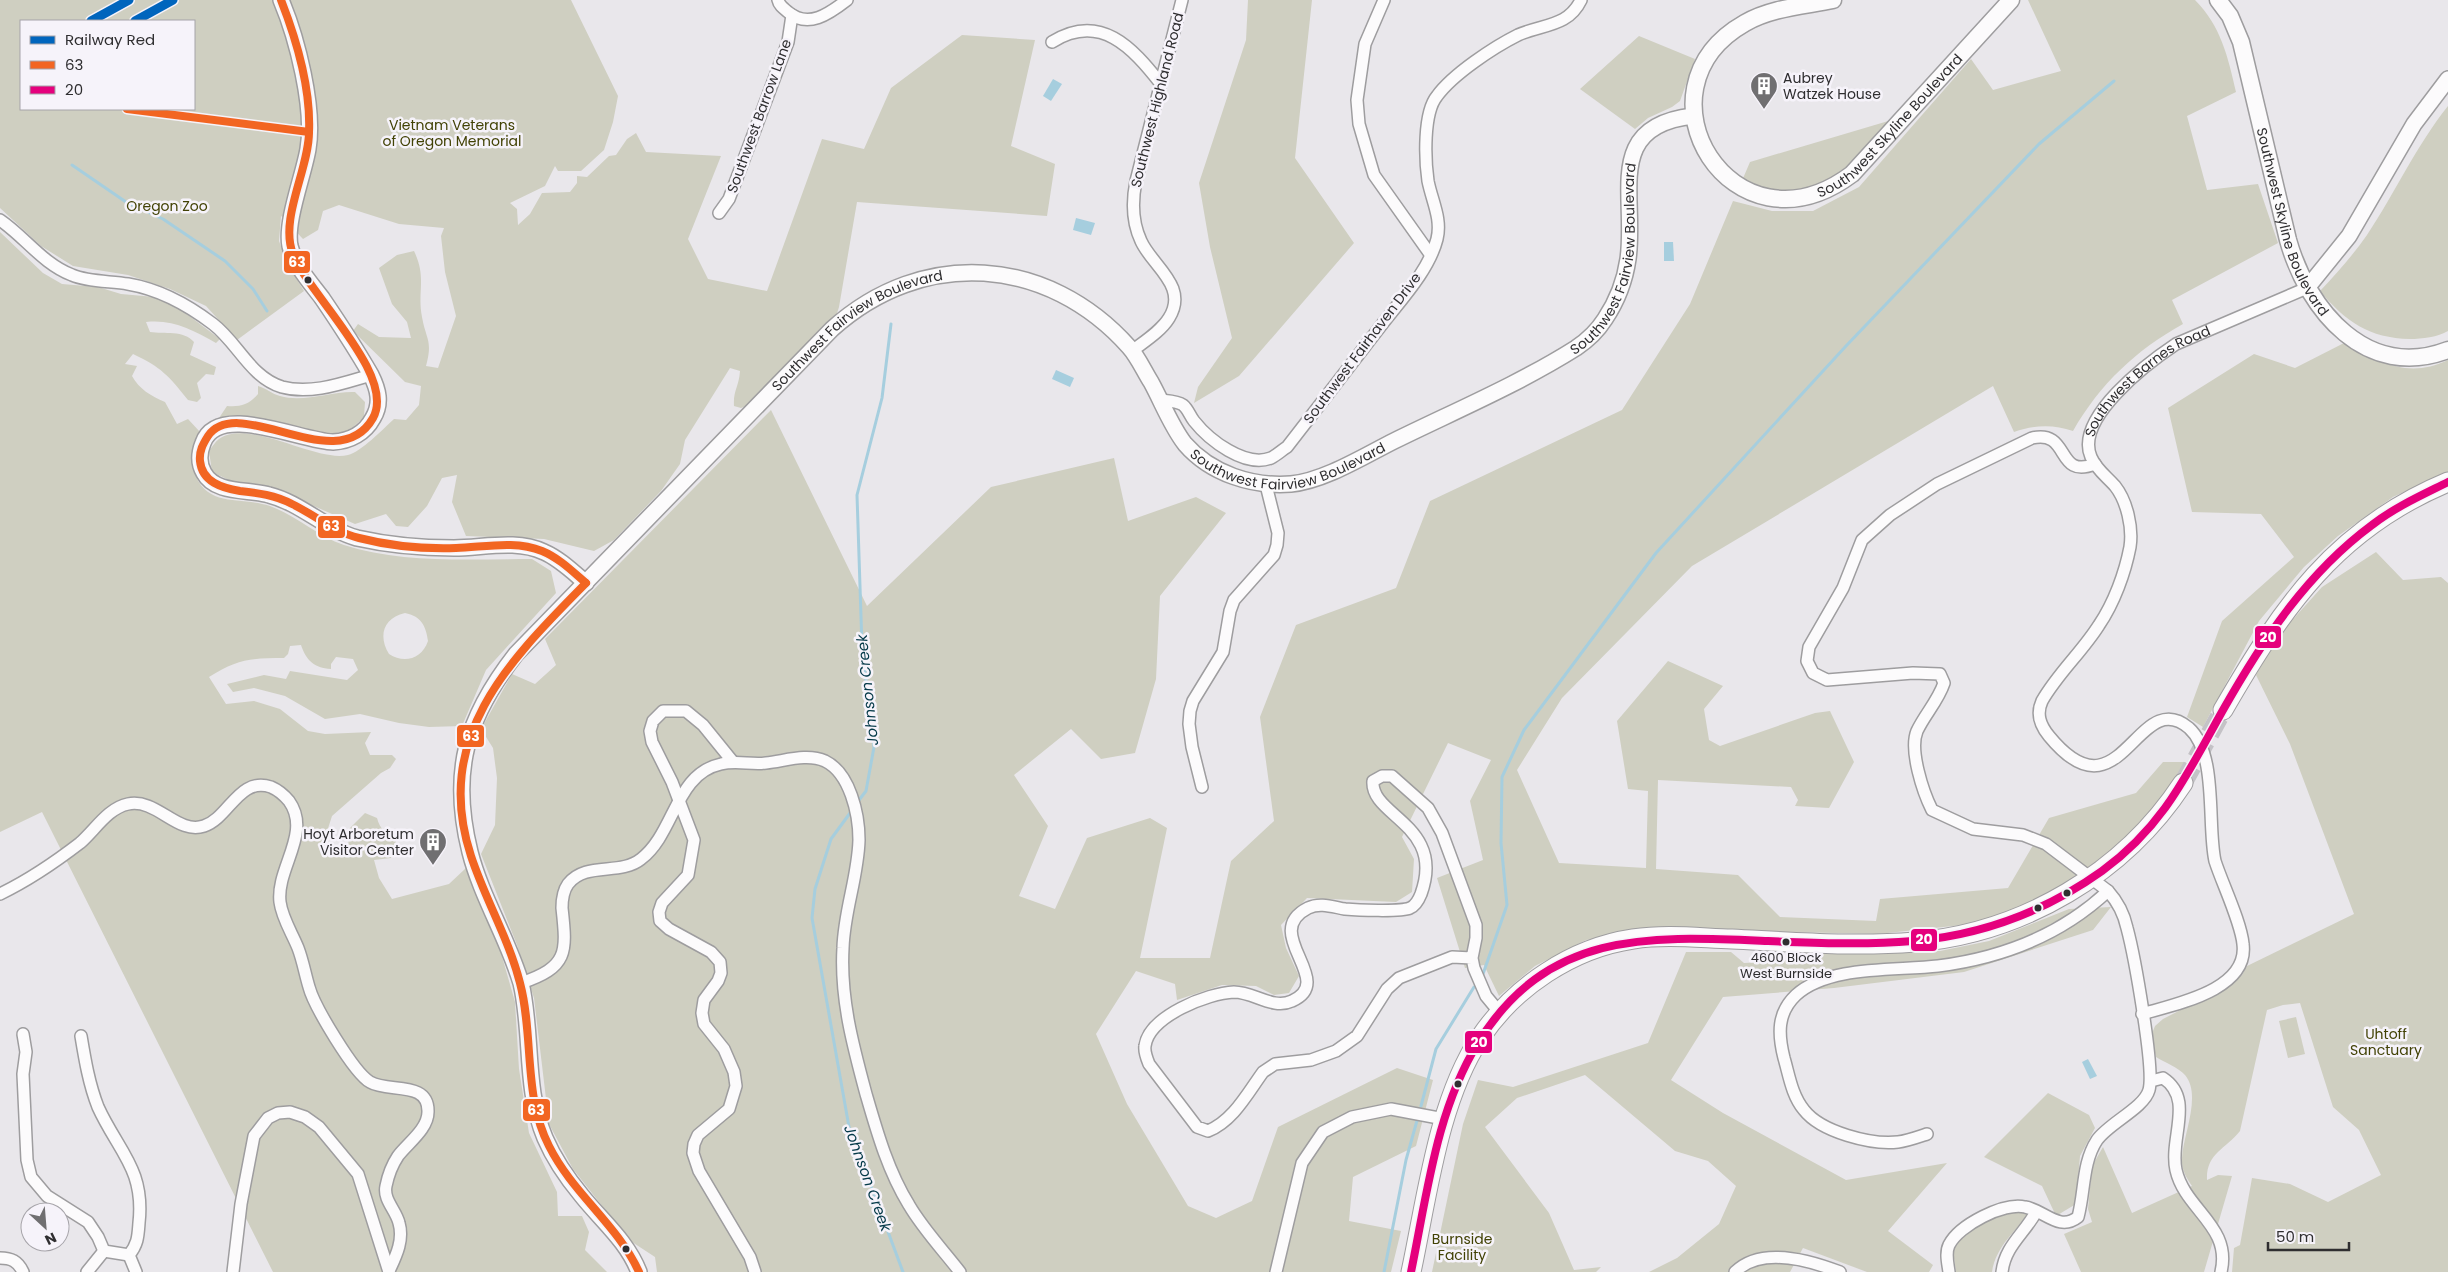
<svg xmlns="http://www.w3.org/2000/svg" width="2448" height="1272" viewBox="0 0 2448 1272" font-family="Poppins,sans-serif">
<style>
.green{fill:#cfcfc1;fill-rule:evenodd}
.water{fill:#a6cede}
.lines{fill:none;stroke-linecap:round;stroke-linejoin:round}
.stream{stroke:#a6cede;stroke-width:3}
.primary-tunnel{stroke:#c4c2c6;stroke-width:19;stroke-dasharray:19 9;stroke-linecap:butt}
.minor-casing{stroke:#9e9d9f;stroke-width:14}
.tertiary-casing{stroke:#9e9d9f;stroke-width:18}
.secondary-casing{stroke:#9e9d9f;stroke-width:19}
.primary-casing{stroke:#9e9d9f;stroke-width:21}
.minor{stroke:#fcfbfc;stroke-width:11}
.tertiary{stroke:#fcfbfc;stroke-width:15}
.secondary{stroke:#fcfbfc;stroke-width:16}
.primary{stroke:#fcfbfc;stroke-width:19}
.bus-1-casing{stroke:#f6f3fa;stroke-width:11}
.bus-2-casing{stroke:#f6f3fa;stroke-width:11}
.bus-1{stroke:#f26522;stroke-width:8}
.bus-2{stroke:#e5007d;stroke-width:8}
.rail-1-casing{stroke:#f6f3fa;stroke-width:12}
.rail-1{stroke:#0065bd;stroke-width:9}
.bus-dot{fill:#2f2e30;stroke:#f6f3fa;stroke-width:2}
.labels{text-anchor:middle;dominant-baseline:central;stroke-width:5;stroke-linejoin:round;paint-order:stroke}
.bus-label{font-size:13px;fill:#2f2e30;stroke:#f6f3fa}
.poi-label{font-size:14px;fill:#2f2e30;stroke:#f6f3fa;text-anchor:start}
.street-label{font-size:14px;fill:#2f2e30;stroke:#f6f3fa}
.park-label{font-size:14px;fill:#424205;stroke:#f6f3fa}
.water-label{font-size:15px;font-style:italic;fill:#043948;stroke:#f6f3fa}
.line-badge{stroke:#f6f3fa;stroke-width:2}
.badge-label{font-size:14px;text-anchor:middle;font-weight:bold;fill:#fff}
</style>
<rect width="100%" height="100%" fill="#e9e7eb"/>
<!-- green -->
<g class="green">
<path d="M0,0H571L618,96L613,122L604,150L581,171H558L555,166L545,186L510,203L517,209L518,225L530,214L542,193L570,192L577,183V176L587,177L609,156L616,155L627,139L636,133L646,152L721,156L688,239L708,279L767,291L822,139L864,149L891,88L962,35L1035,40L1011,146L1055,164L1047,216L857,202L839,307L832,329L766,398L741,408L734,406C733,390 739,387 740,371L730,368L685,440L680,464L661,491L614,540L594,551L544,539L466,536L452,502L457,475L442,478L427,506L408,527L396,526L386,514L355,524L277,490L233,482L212,472L209,451C212,447 215,442 219,439C250,418 316,463 348,455C361,452 383,429 394,419L406,420L419,405L421,386L405,382L353,331L358,324L379,337L411,338L407,322L392,304L379,268L397,255L414,251C427,278 417,291 422,317C426,340 433,340 426,366L438,368L456,316L445,272L441,236L444,228L399,224L339,205L323,211L318,230L303,239C295,231 291,222 281,216L279,241L288,265L304,291L237,340L206,306L170,289L128,275L73,266L41,246L0,208ZM21,21H194V109H21Z"/>
<path d="M1248,0H1312L1295,158L1354,243L1239,376L1194,403L1198,387L1232,338L1210,247L1199,183L1246,40Z"/>
<path d="M2028,0H2195C2221,26 2228,57 2236,92L2187,116L2207,190L2258,184L2278,243L2172,300L2183,324C2136,350 2100,384 2073,431C2053,424 2034,425 2014,432L1993,386L1692,566L1562,698L1517,770L1559,863L1646,868L1648,791L1628,789L1617,721L1668,661L1723,686L1704,709L1709,740L1720,746L1815,713L1830,711L1854,762L1829,808L1795,806L1798,800L1791,787L1658,780L1656,869L1738,875L1780,917L1876,921L1880,899L2008,888L2049,818L2136,793L2163,762H2186L2156,811L2094,871L2037,903L1981,923L1878,934L1663,929L1586,940L1535,966L1499,996L1484,965L1465,968L1437,878L1483,860L1470,801L1491,760L1448,743L1402,837L1414,859L1412,892L1396,902L1307,898L1281,925L1286,948L1299,976L1289,993L1274,995L1256,986L1222,985L1177,1000L1175,984L1136,971L1096,1034L1127,1104L1188,1206L1216,1218L1252,1201L1278,1127L1397,1068L1433,1080L1416,1146L1353,1177L1349,1221L1401,1231L1391,1272H657L655,1257L629,1240L573,1169L549,1124L534,998L517,945L481,854L495,825L497,778L493,748L481,729L512,674L535,684L556,665L545,639L771,410L867,606L991,487L1114,458L1128,521L1196,497L1226,513L1160,596L1156,679L1135,753L1101,759L1071,729L1014,775L1048,826L1019,896L1055,909L1087,838L1150,818L1167,828L1140,958H1210L1231,861L1274,821L1260,717L1296,625L1396,588L1430,501L1622,410L1690,304L1733,201L1772,211H1813L1859,187L1971,59L1993,90L2061,71Z"/>
<path d="M1639,36L1695,59L1680,101L1672,107L1648,118L1635,129L1580,89Z"/>
<path d="M2448,106V331C2438,337 2422,339 2410,339C2369,338 2346,322 2320,291C2337,273 2353,255 2367,235C2395,193 2416,146 2448,106Z"/>
<path d="M1895,119C1859,156 1831,195 1775,192C1764,191 1752,186 1741,183L1750,162Z"/>
<path d="M0,232L43,273L62,284L98,287L121,294L155,297L180,309L220,339L216,343C193,330 173,319 146,322L150,332C164,334 184,330 194,342L190,355L216,367L214,375L206,374L197,383L201,398L197,402L188,400C169,376 161,367 133,354L125,364L137,366L132,376C139,389 151,396 165,402L177,424L188,419L200,432C192,444 189,457 194,471C206,509 241,496 270,506C297,516 317,536 344,545C403,564 470,559 532,559L551,571L556,593L486,670L462,726L429,727L399,723L360,714L325,719L285,696L254,688L233,692L227,684L264,675L286,679L290,671L347,680L358,670L353,659L336,657L331,664V669C314,668 306,660 301,645L290,646L288,654L284,658C251,658 237,659 209,677L226,704L254,701L280,709L308,731L325,734L371,732L365,743L370,755H392L396,759L390,768L381,773L332,816L323,844L337,855L349,857L348,830L365,813L377,818C380,830 386,833 397,838L391,858L374,860L379,878L392,899L449,884L466,868L501,953L515,1002L519,1069L529,1133L557,1192L558,1216H582L589,1232L585,1250L607,1272H273L42,812L0,832ZM405,613C421,616 426,626 428,641C422,659 404,664 389,654C378,636 383,618 405,613Z"/>
<path d="M2346,342C2379,363 2409,379 2448,360V472L2393,497L2338,536L2304,567L2259,621L2203,727L2187,717L2222,621L2294,557L2261,514L2192,512L2168,408L2254,354L2295,368Z"/>
<path d="M258,386C266,388 272,394 280,396C304,403 331,391 355,392L365,402L364,417L349,431L323,435L246,416L219,418L227,406C240,407 249,405 258,394Z"/>
<path d="M2376,552L2403,580L2441,577L2448,583V1272H2232L2234,1248L2240,1245L2252,1178L2290,1184L2328,1202L2381,1175L2359,1130L2333,1107L2300,1003L2283,1005L2267,1010L2240,1131C2225,1150 2206,1153 2207,1180L2218,1175L2232,1176L2204,1272H2081L2064,1234L2092,1222L2088,1209L2092,1166L2103,1147L2132,1213L2192,1186C2186,1177 2181,1169 2182,1158C2183,1135 2202,1095 2185,1075C2179,1068 2164,1062 2156,1057L2151,1036L2155,1026L2163,1019L2229,985L2242,975L2247,966L2354,914L2290,744L2256,675L2278,636L2322,587Z"/>
<path d="M2111,907L2093,930L1964,972L1834,988L1723,997L1671,1080L1723,1113L1846,1180L1947,1163L1888,1231L1933,1265L1929,1272H1867L1803,1248L1790,1272H1649L1677,1258L1719,1224L1736,1186L1708,1161L1675,1151L1585,1075L1517,1098L1485,1127L1549,1213L1574,1270L1601,1267L1596,1272H1432L1463,1124L1478,1080L1513,1087L1648,1043L1686,952H1731L1744,963L1784,961L1799,953L1940,951L1989,941L2069,909Z"/>
<path d="M2296,1017L2305,1054L2288,1058L2279,1021Z"/>
<path d="M2048,1093L2089,1115L2095,1128L2080,1156L2076,1204L2056,1216L2042,1186L1984,1157Z"/>
<path d="M2031,1210C2017,1231 1996,1245 1992,1272H1956L1953,1251L1955,1245L1965,1233L2007,1211Z"/>
</g>
<!-- water -->
<g class="water">
<path d="M1053,79L1062,84L1051,101L1043,96Z"/>
<path d="M1076,218L1095,223L1091,235L1073,230Z"/>
<path d="M1664,242H1673L1674,261H1664Z"/>
<path d="M1056,370L1074,378L1070,387L1052,379Z"/>
<path d="M2088,1059L2097,1076L2090,1079L2082,1062Z"/>
</g>
<g class="lines">
<!-- stream -->
<g class="stream">
<path d="M72,165L126,202L163,219L225,261L253,289L267,311"/>
<path d="M856,804L866,791L874,747L862,647L857,495L882,398L891,324"/>
<path d="M853,809L831,839L815,889L812,918L849,1127L903,1272"/>
<path d="M1483,974L1507,905L1501,843L1502,777L1524,730L1656,553L1846,346L2039,144L2114,81"/>
<path d="M1421,1106L1436,1049L1474,987"/>
<path d="M1384,1272L1406,1160L1418,1117"/>
</g>
<!-- primary-tunnel -->
<path class="primary-tunnel" d="M2183,783L2223,710"/>
<defs>
<g id="minor">
<path d="M778,0C779,5 783,8 788,12C808,29 829,14 847,0"/>
<path d="M1384,0L1365,44L1357,100L1359,124L1374,175L1430,254"/>
<path d="M1052,42C1100,12 1132,47 1161,84"/>
<path d="M719,213L729,199L788,42L792,15"/>
<path d="M0,220C25,237 43,264 72,275C88,282 110,281 128,284C158,289 188,305 213,324C238,343 250,377 282,387C311,395 343,383 371,375"/>
<path d="M1132,351C1145,341 1161,331 1169,318C1189,286 1152,266 1141,241C1132,222 1132,201 1136,181L1182,0"/>
<path d="M1160,400C1168,401 1177,401 1183,405C1188,409 1190,416 1194,421C1209,440 1245,468 1271,458C1277,455 1282,450 1287,447C1318,407 1349,367 1380,327C1399,302 1429,271 1437,239C1442,219 1432,201 1428,181C1425,160 1423,113 1437,96C1453,74 1494,47 1518,35C1543,24 1568,27 1581,0"/>
<path d="M733,762L703,725L686,711H663L653,721L650,731L652,742L672,782L694,840L688,875L662,903L659,912L660,921L669,929L711,952L720,962L721,973L718,981L704,1000L702,1013L704,1024L724,1049L734,1072L736,1086L729,1109L698,1135L694,1144L693,1153L699,1171L750,1257L755,1272"/>
<path d="M1202,787L1192,747L1189,724L1190,711L1193,701L1223,652L1230,611L1234,600L1274,555L1277,545L1278,533L1266,485"/>
<path d="M0,894C29,880 54,863 80,843C95,830 108,808 128,804C157,798 177,835 204,826C229,818 239,776 271,787C278,790 284,795 289,801C312,833 276,868 280,902C282,918 292,933 298,948C303,961 305,974 309,987C314,1006 354,1073 370,1082C388,1093 429,1080 428,1112C428,1129 408,1143 398,1156C392,1165 388,1176 386,1186C383,1200 396,1210 399,1223C404,1240 396,1256 389,1271"/>
<path d="M1472,958L1452,957L1399,978L1387,989L1357,1036L1336,1051L1311,1060L1275,1064L1263,1072C1247,1094 1233,1121 1208,1131L1197,1127L1149,1064C1147,1059 1144,1052 1145,1046C1149,1016 1208,993 1234,992C1254,992 1273,1010 1292,1001C1338,981 1259,933 1308,908C1320,902 1333,907 1345,909C1356,910 1401,912 1410,908C1415,906 1419,899 1421,894C1446,825 1370,816 1373,781L1382,776H1392L1428,808L1442,833L1476,925V938L1472,958L1474,968L1486,996L1500,1013"/>
<path d="M521,983C568,967 567,953 562,908C562,900 563,891 568,884C586,861 620,876 641,859C675,833 675,774 721,764C736,760 751,765 766,763C785,761 807,753 825,761C850,773 859,814 859,840C858,877 844,911 843,948C840,998 853,1046 866,1094C877,1132 888,1171 909,1205C923,1229 943,1250 960,1272"/>
<path id="s1" d="M2142,1014C2176,1004 2249,990 2243,944C2241,922 2222,883 2215,861C2207,825 2218,754 2189,728C2137,684 2121,824 2049,736C2040,725 2036,714 2042,701C2058,673 2082,652 2099,625C2114,603 2125,573 2130,547C2133,528 2127,501 2115,486C2106,476 2096,469 2091,457C2074,418 2149,362 2176,344L2307,288"/>
<path d="M23,1034L26,1052L23,1074L27,1160L31,1177L47,1196L88,1222L98,1237L104,1251L129,1255"/>
<path d="M81,1036C85,1060 89,1084 98,1107C118,1151 145,1169 139,1223C138,1236 138,1244 129,1255L136,1272"/>
<path d="M2151,1081L2163,1078C2195,1099 2169,1138 2176,1170C2185,1210 2232,1226 2221,1272"/>
<path d="M1927,1134C1918,1137 1907,1141 1898,1142C1871,1145 1821,1132 1804,1110C1792,1096 1789,1075 1784,1058C1778,1034 1777,1013 1796,995C1829,965 1895,971 1938,966C2001,958 2061,935 2108,891"/>
<path d="M0,1258C11,1258 18,1261 23,1272"/>
<path d="M87,1272L104,1251"/>
<path d="M233,1272L241,1204L254,1136L268,1118L278,1113L290,1112L305,1117L319,1127L358,1174L389,1272"/>
<path d="M1276,1272L1302,1163L1323,1132L1352,1117L1391,1109L1444,1119"/>
<path d="M1735,1272C1761,1246 1809,1260 1840,1272"/>
<path d="M1949,1272C1948,1264 1945,1253 1949,1245C1959,1225 2004,1202 2025,1207C2044,1210 2059,1232 2078,1217C2085,1191 2082,1163 2097,1140C2109,1123 2144,1108 2149,1090C2155,1069 2134,954 2127,928C2124,914 2117,901 2108,891L2046,844L2023,835L1973,829L1932,810C1923,792 1909,750 1917,731C1925,714 1938,701 1944,683L1940,674L1913,673L1827,680L1813,673L1807,661L1809,647L1843,588L1862,540L1890,515L1937,484L2032,438C2071,429 2055,480 2095,464"/>
<path d="M2002,1272C2005,1246 2024,1234 2036,1212"/>
</g>
<g id="tertiary">
<path d="M281,0C297,38 315,108 308,149C304,174 285,222 290,246C295,266 310,282 322,298C339,323 356,349 371,375C378,389 382,403 373,418C365,433 350,441 333,442C303,442 218,401 203,443C199,453 198,463 204,473C215,494 249,489 269,495C301,503 325,529 357,538C388,545 422,548 454,548C483,548 516,539 544,552C560,559 573,572 586,583"/>
<path d="M2307,288L2349,236L2414,124L2448,79"/>
<path id="s2" d="M639,1272C627,1241 602,1221 582,1196C567,1178 554,1159 545,1138C524,1088 533,1034 521,983C508,939 481,896 470,852C450,772 466,718 516,654L832,329C923,247 1048,256 1129,347C1138,357 1144,371 1151,382C1162,402 1171,426 1185,444C1211,474 1253,487 1291,484C1324,481 1364,456 1394,441C1455,411 1519,384 1576,348C1588,340 1598,330 1605,319C1617,301 1625,280 1628,259C1637,196 1603,126 1693,116"/>
</g>
<g id="secondary">
<path id="s3" d="M1833,0C1803,6 1771,8 1745,23C1627,90 1733,263 1852,174L2011,0"/>
<path id="s4" d="M2218,0L2230,16L2241,42L2288,240C2308,311 2367,381 2448,350"/>
</g>
<g id="primary">
<path d="M2223,710C2282,608 2335,529 2448,482"/>
<path d="M1411,1272C1427,1198 1438,1101 1480,1038C1514,987 1572,948 1633,939C1666,934 1699,938 1732,939C1792,942 1854,947 1915,942C2023,933 2124,873 2183,783"/>
</g>
</defs>
<!-- minor casing -->
<use href="#minor" class="minor-casing"/>
<!-- tertiary casing -->
<use href="#tertiary" class="tertiary-casing"/>
<!-- secondary casing -->
<use href="#secondary" class="secondary-casing"/>
<!-- primary casing -->
<use href="#primary" class="primary-casing"/>
<!-- minor -->
<use href="#minor" class="minor"/>
<!-- tertiary -->
<use href="#tertiary" class="tertiary"/>
<!-- secondary -->
<use href="#secondary" class="secondary"/>
<!-- primary -->
<use href="#primary" class="primary"/>
<defs>
<g id="bus-1">
<path d="M281,0C297,41 311,87 309,132C309,169 279,219 293,254C308,294 397,375 373,418C338,480 239,392 208,436C203,444 199,451 200,461C202,482 222,488 240,491C258,493 275,495 292,504C315,515 334,532 359,538C390,546 424,549 456,548C485,547 515,540 542,551C559,558 572,571 586,583"/>
<path d="M127,109L309,132"/>
<path d="M586,583C510,660 432,736 471,856C485,899 509,939 520,983C534,1036 523,1096 549,1146C573,1194 617,1224 639,1272"/>
</g>
<path id="bus-2" d="M1411,1272C1427,1195 1436,1111 1478,1043C1548,929 1651,936 1768,941C1816,943 1865,945 1913,941C1982,935 2046,911 2102,871C2164,826 2187,774 2223,710C2262,641 2307,573 2372,525C2395,507 2422,495 2448,482"/>
</defs>
<!-- bus-1 casing -->
<use href="#bus-1" class="bus-1-casing"/>
<!-- bus-2 casing -->
<use href="#bus-2" class="bus-2-casing"/>
<!-- bus-1 -->
<use href="#bus-1" class="bus-1"/>
<!-- bus-2 -->
<use href="#bus-2" class="bus-2"/>
<defs>
<g id="rail-1">
<path d="M91,21L129,0"/>
<path d="M135,21L173,0"/>
</g>
</defs>
<!-- rail-1 casing -->
<use href="#rail-1" class="rail-1-casing"/>
<!-- rail-1 -->
<use href="#rail-1" class="rail-1"/>
</g>
<!-- icons -->
<defs>
<symbol id="building-pin" viewBox="-11 -11 22 30"><path d="M0 17L-7.5 6A9.5 9.5 0 1 1 7.5 6Z" fill="#706f71" stroke="#f6f3fa"/><path d="M-4-6H4V6H1V3H-1V6H-4ZM-2.5-4.3h1.7v1.8h-1.7ZM.8-4.3h1.7v1.8H.8ZM-2.5-1h1.7V.8h-1.7ZM.8-1h1.7V.8H.8Z" fill="#fff"/></symbol>
</defs>
<g fill-rule="evenodd">
<use href="#building-pin" x="1748" y="70" width="32" height="43"/>
<use href="#building-pin" x="417" y="826" width="32" height="43"/>
</g>
<!-- markers -->
<g class="bus-dot">
<circle cx="308" cy="280" r="4.5"/>
<circle cx="2067" cy="893" r="4.5"/>
<circle cx="2038" cy="908" r="4.5"/>
<circle cx="1786" cy="942" r="4.5"/>
<circle cx="1458" cy="1084" r="4.5"/>
<circle cx="626" cy="1249" r="4.5"/>
</g>
<g class="labels">
<!-- bus labels -->
<g class="bus-label">
<text x="1786" y="957">4600 Block<tspan x="1786" dy="16">West Burnside</tspan></text>
</g>
<!-- poi labels -->
<g class="poi-label">
<text x="1783" y="78">Aubrey<tspan x="1783" dy="16">Watzek House</tspan></text>
<text x="414" y="834" text-anchor="end">Hoyt Arboretum<tspan x="414" dy="16">Visitor Center</tspan></text>
</g>
<!-- street labels -->
<g class="street-label">
<text transform="translate(1157 100) rotate(-76)">Southwest Highland Road</text>
<text transform="translate(759 116) rotate(-70)">Southwest Barrow Lane</text>
<text stroke="none"><textPath href="#s3" startOffset="471">Southwest Skyline Boulevard</textPath></text>
<text stroke="none"><textPath href="#s4" startOffset="236">Southwest Skyline Boulevard</textPath></text>
<text stroke="none"><textPath href="#s2" startOffset="2106">Southwest Fairview Boulevard</textPath></text>
<text stroke="none"><textPath href="#s2" startOffset="1149">Southwest Fairview Boulevard</textPath></text>
<text transform="translate(1362 348) rotate(-53)">Southwest Fairhaven Drive</text>
<text stroke="none"><textPath href="#s1" startOffset="951">Southwest Barnes Road</textPath></text>
<text stroke="none"><textPath href="#s2" startOffset="1688">Southwest Fairview Boulevard</textPath></text>
</g>
<!-- park labels -->
<g class="park-label">
<text x="452" y="125">Vietnam Veterans<tspan x="452" dy="16">of Oregon Memorial</tspan></text>
<text x="167" y="206">Oregon Zoo</text>
<text x="2386" y="1034">Uhtoff<tspan x="2386" dy="16">Sanctuary</tspan></text>
<text x="1462" y="1239">Burnside<tspan x="1462" dy="16">Facility</tspan></text>
</g>
<!-- water labels -->
<g class="water-label">
<text transform="translate(867 690) rotate(-96)">Johnson Creek</text>
<text transform="translate(868 1178) rotate(70)">Johnson Creek</text>
</g>
</g>
<g class="line-badge">
<rect x="283" y="250" width="28" height="24" rx="5" fill="#f26522"/>
<rect x="317" y="515" width="29" height="24" rx="5" fill="#f26522"/>
<rect x="2254" y="625" width="28" height="24" rx="5" fill="#e5007d"/>
<rect x="456" y="724" width="29" height="24" rx="5" fill="#f26522"/>
<rect x="1910" y="928" width="28" height="24" rx="5" fill="#e5007d"/>
<rect x="1464" y="1030" width="29" height="24" rx="5" fill="#e5007d"/>
<rect x="522" y="1098" width="29" height="24" rx="5" fill="#f26522"/>
</g>
<g class="badge-label">
<text x="297" y="267">63</text>
<text x="331" y="531">63</text>
<text x="2268" y="642">20</text>
<text x="471" y="741">63</text>
<text x="1924" y="944">20</text>
<text x="1479" y="1047">20</text>
<text x="536" y="1115">63</text>
</g>
<!-- legend -->
<rect x="20" y="20" width="175" height="90" fill="#f6f3fa" stroke="#a6a4a9"/>
<rect x="30" y="36" width="25" height="8" fill="#0065bd" stroke="#a6a4a9"/>
<text x="65" y="45" font-size="15" fill="#2f2e30">Railway Red</text>
<rect x="30" y="61" width="25" height="8" fill="#f26522" stroke="#a6a4a9"/>
<text x="65" y="70" font-size="15" fill="#2f2e30">63</text>
<rect x="30" y="86" width="25" height="8" fill="#e5007d" stroke="#a6a4a9"/>
<text x="65" y="95" font-size="15" fill="#2f2e30">20</text>
<!-- north arrow -->
<g transform="translate(45 1227) rotate(154)"><circle r="24" fill="#f6f3fa" stroke="#a6a4a9"/>
<path d="M0-4L9 19L0 12L-9 19Z" fill="#706f71"/>
<text y="-8" font-size="14" font-weight="bold" text-anchor="middle" fill="#2f2e30">N</text>
</g>
<!-- scale -->
<path d="M2268 1242v8h81v-8" fill="none" stroke="#2f2e30" stroke-width="2.5"/>
<text x="2276" y="1242" font-size="15" fill="#2f2e30" stroke="#f6f3fa" stroke-width="4" paint-order="stroke">50 m</text>
</svg>
